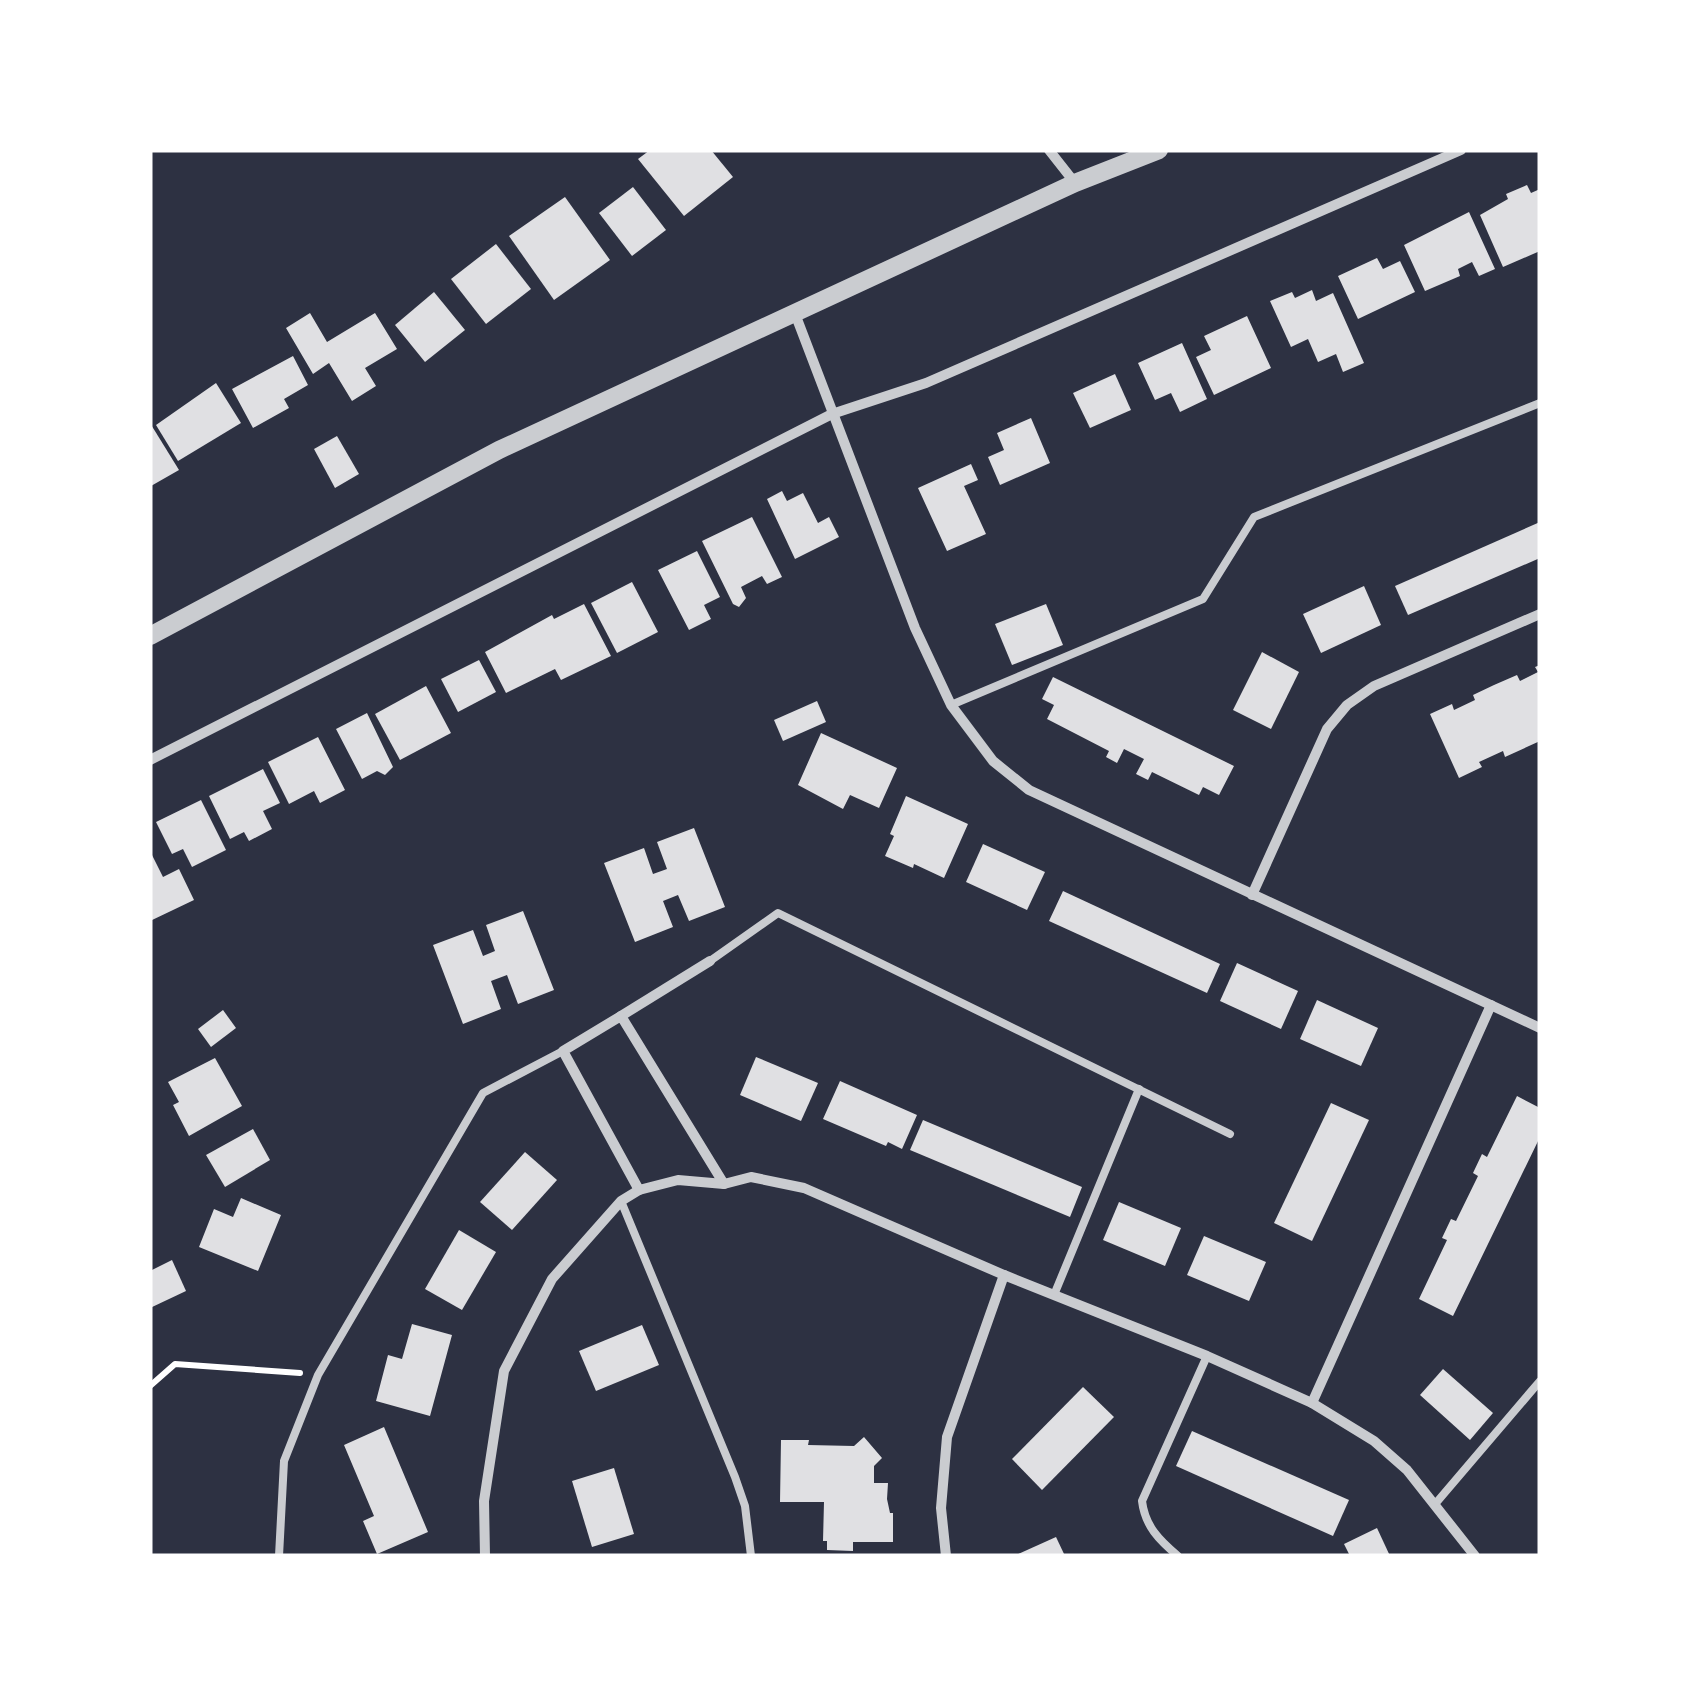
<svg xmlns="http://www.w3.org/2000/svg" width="1690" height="1706" viewBox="0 0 1690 1706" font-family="Barlow,sans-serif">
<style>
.building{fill:#e0e0e3}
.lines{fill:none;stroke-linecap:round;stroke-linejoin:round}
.path{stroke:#fff;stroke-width:6}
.service{stroke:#caccd0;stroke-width:8}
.minor{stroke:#caccd0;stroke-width:10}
.tertiary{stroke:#caccd0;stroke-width:18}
</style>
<rect width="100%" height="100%" fill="#2d3142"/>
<!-- building -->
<g class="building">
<path d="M650,150H711L733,177L684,216L638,159Z"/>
<path d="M1527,185L1531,193L1540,189V251L1503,267L1480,215L1508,199L1506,194Z"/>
<path d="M633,187L666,230L632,256L599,213Z"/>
<path d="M565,197L610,260L554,300L509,236Z"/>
<path d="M1469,212L1495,269L1479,276L1472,262L1458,269L1460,276L1425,291L1404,245Z"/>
<path d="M496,244L531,289L486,324L451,279Z"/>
<path d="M1377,258L1383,269L1400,261L1415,292L1358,319L1338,276Z"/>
<path d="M1312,290L1316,301L1333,293L1364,363L1343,372L1336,354L1318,362L1308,339L1291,347L1270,301L1292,292L1295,298Z"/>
<path d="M434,292L465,330L425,362L395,325Z"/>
<path d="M310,313L327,342L375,313L397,349L365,368L376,386L352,401L329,363L313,374L286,328Z"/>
<path d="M1247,316L1271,368L1214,395L1196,357L1211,350L1204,336Z"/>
<path d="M1182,343L1207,399L1180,412L1171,393L1155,400L1138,363Z"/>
<path d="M293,356L308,385L284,399L289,408L253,428L232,389Z"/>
<path d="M1115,374L1131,410L1090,428L1073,393Z"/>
<path d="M216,383L241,423L178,461L156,425Z"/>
<path d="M1031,418L1050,463L1000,485L988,457L1004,450L997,433Z"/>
<path d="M150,423L179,470L151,486L150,484Z"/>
<path d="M337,436L359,474L335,488L314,449Z"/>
<path d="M971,464L978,480L964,486L986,534L947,551L918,488Z"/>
<path d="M782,491L787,501L803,493L818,523L829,517L839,537L795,559L767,499Z"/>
<path d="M752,517L782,577L767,584L762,576L741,587L746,598L739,607L733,604L702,541Z"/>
<path d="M1540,522V558L1408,615L1395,586Z"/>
<path d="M697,551L720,597L704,605L711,619L689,630L658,570Z"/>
<path d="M632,582L658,632L617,653L591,603Z"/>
<path d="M1364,586L1381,625L1321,653L1303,614Z"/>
<path d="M584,604L611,656L561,680L555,669L506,693L485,652L552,615L554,619Z"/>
<path d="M1046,604L1063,645L1012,665L995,624Z"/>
<path d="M1262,652L1299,672L1271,729L1233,710Z"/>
<path d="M479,660L496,692L458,712L441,679Z"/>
<path d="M1540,665V741L1505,757L1503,751L1479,762L1482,767L1459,778L1430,714L1452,704L1454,710L1475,700L1473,695L1494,685L1517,675L1520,681L1538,672L1535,667Z"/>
<path d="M1053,677L1234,766L1219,795L1203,787L1199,795L1152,772L1148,780L1136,774L1144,759L1124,749L1117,763L1106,757L1109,751L1047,719L1054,705L1042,699Z"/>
<path d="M426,686L451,733L400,760L375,714Z"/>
<path d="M817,701L826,722L783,741L774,720Z"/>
<path d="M367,713L393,767L385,775L377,771L362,779L336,729Z"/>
<path d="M821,733L897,768L879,808L850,795L843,809L798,785Z"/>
<path d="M318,737L345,790L320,803L314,791L289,804L268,762Z"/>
<path d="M263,769L280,803L263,811L272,829L249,841L244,832L230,839L209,796Z"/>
<path d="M906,796L968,824L944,878L914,864L913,868L885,856L894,836L890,834Z"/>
<path d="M201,800L226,850L192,867L183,849L172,854L156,822Z"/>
<path d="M694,828L725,907L689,921L678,895L663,901L673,927L635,942L604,863L644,848L653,874L667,869L657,842Z"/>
<path d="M983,844L1045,872L1027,910L966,882Z"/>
<path d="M150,851L163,877L179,869L194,900L150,921Z"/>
<path d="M1063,891L1220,964L1207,993L1049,921Z"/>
<path d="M523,911L554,990L518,1004L507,975L491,981L501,1009L463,1024L433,945L473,930L483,956L495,951L486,925Z"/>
<path d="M1237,963L1298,991L1281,1029L1220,1001Z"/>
<path d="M1317,1000L1378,1028L1361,1066L1300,1039Z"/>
<path d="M223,1010L236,1028L211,1047L198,1029Z"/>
<path d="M756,1057L818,1083L801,1121L740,1095Z"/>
<path d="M215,1058L242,1106L189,1136L173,1105L179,1102L168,1082Z"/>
<path d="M840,1081L917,1115L902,1149L888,1142L886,1146L823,1119Z"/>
<path d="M1517,1096L1540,1108V1137L1453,1316L1419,1299L1447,1240L1442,1238L1451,1219L1456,1221L1478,1176L1473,1173L1482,1154L1487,1157Z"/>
<path d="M1331,1103L1369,1120L1312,1241L1274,1223Z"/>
<path d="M923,1120L1082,1187L1070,1217L910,1150Z"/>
<path d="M253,1129L270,1160L225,1187L206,1155Z"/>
<path d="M525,1152L557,1180L512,1230L480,1202Z"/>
<path d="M241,1198L281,1215L258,1271L199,1247L214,1209L233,1217Z"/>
<path d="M1119,1202L1181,1228L1165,1266L1103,1240Z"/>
<path d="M459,1230L496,1252L462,1310L425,1289Z"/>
<path d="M1204,1236L1266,1262L1249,1301L1187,1275Z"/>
<path d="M172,1260L186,1291L150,1308V1271Z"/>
<path d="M412,1324L452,1335L430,1416L376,1401L388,1355L402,1359Z"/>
<path d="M642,1325L659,1365L596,1391L579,1351Z"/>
<path d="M1443,1369L1493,1413L1470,1440L1420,1395Z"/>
<path d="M1083,1387L1114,1417L1042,1490L1012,1459Z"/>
<path d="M384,1427L428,1532L377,1554L363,1521L374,1516L344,1445Z"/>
<path d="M1192,1431L1349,1500L1333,1536L1176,1466Z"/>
<path d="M864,1437L882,1458L874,1466V1483H888L887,1499L890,1513H893V1542H853V1551L827,1550V1541H823L824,1502H780L781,1440H809L808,1445L854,1446Z"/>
<path d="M614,1468L634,1534L592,1547L572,1481Z"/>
<path d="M1377,1528L1390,1556H1350L1344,1544Z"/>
<path d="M1056,1537L1065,1556H1014Z"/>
</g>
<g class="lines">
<!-- path -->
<path class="path" d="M150,1386L175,1364L300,1373"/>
<!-- service -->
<g class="service">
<path d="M951,705L1203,599L1254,517L1540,403"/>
<path d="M710,961L778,913L1230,1134"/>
<path d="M621,1201L735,1477L745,1506L751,1556"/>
<path d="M1054,1295L1139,1089"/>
<path d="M1436,1503L1540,1381"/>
<path d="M279,1556L284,1461L318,1375L483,1093L563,1051"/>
<path d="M1178,1556C1159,1540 1145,1526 1142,1501L1207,1356"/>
</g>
<!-- minor -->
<g class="minor">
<path d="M1049,150L1075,183"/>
<path d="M794,311L915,628L951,705L993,761L1029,790L1540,1028"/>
<path d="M150,760L832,414L926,383L1461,150"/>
<path d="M1252,895L1327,729L1347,705L1374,686L1540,614"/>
<path d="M621,1016L710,961"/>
<path d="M639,1190L563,1051L621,1016L724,1184"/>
<path d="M1312,1403L1491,1005"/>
<path d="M485,1556L484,1501L504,1371L552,1279L621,1201L639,1190L678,1180L724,1184L751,1177L804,1188L1004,1275L1207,1356L1312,1403L1374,1441L1407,1470L1475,1556"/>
<path d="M946,1556L941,1508L947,1437L1004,1275"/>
</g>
<!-- tertiary -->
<path class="tertiary" d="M150,636L499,450L1075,183L1159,150"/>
</g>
<!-- border -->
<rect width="1690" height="1706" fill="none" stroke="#ffffff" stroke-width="305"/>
</svg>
